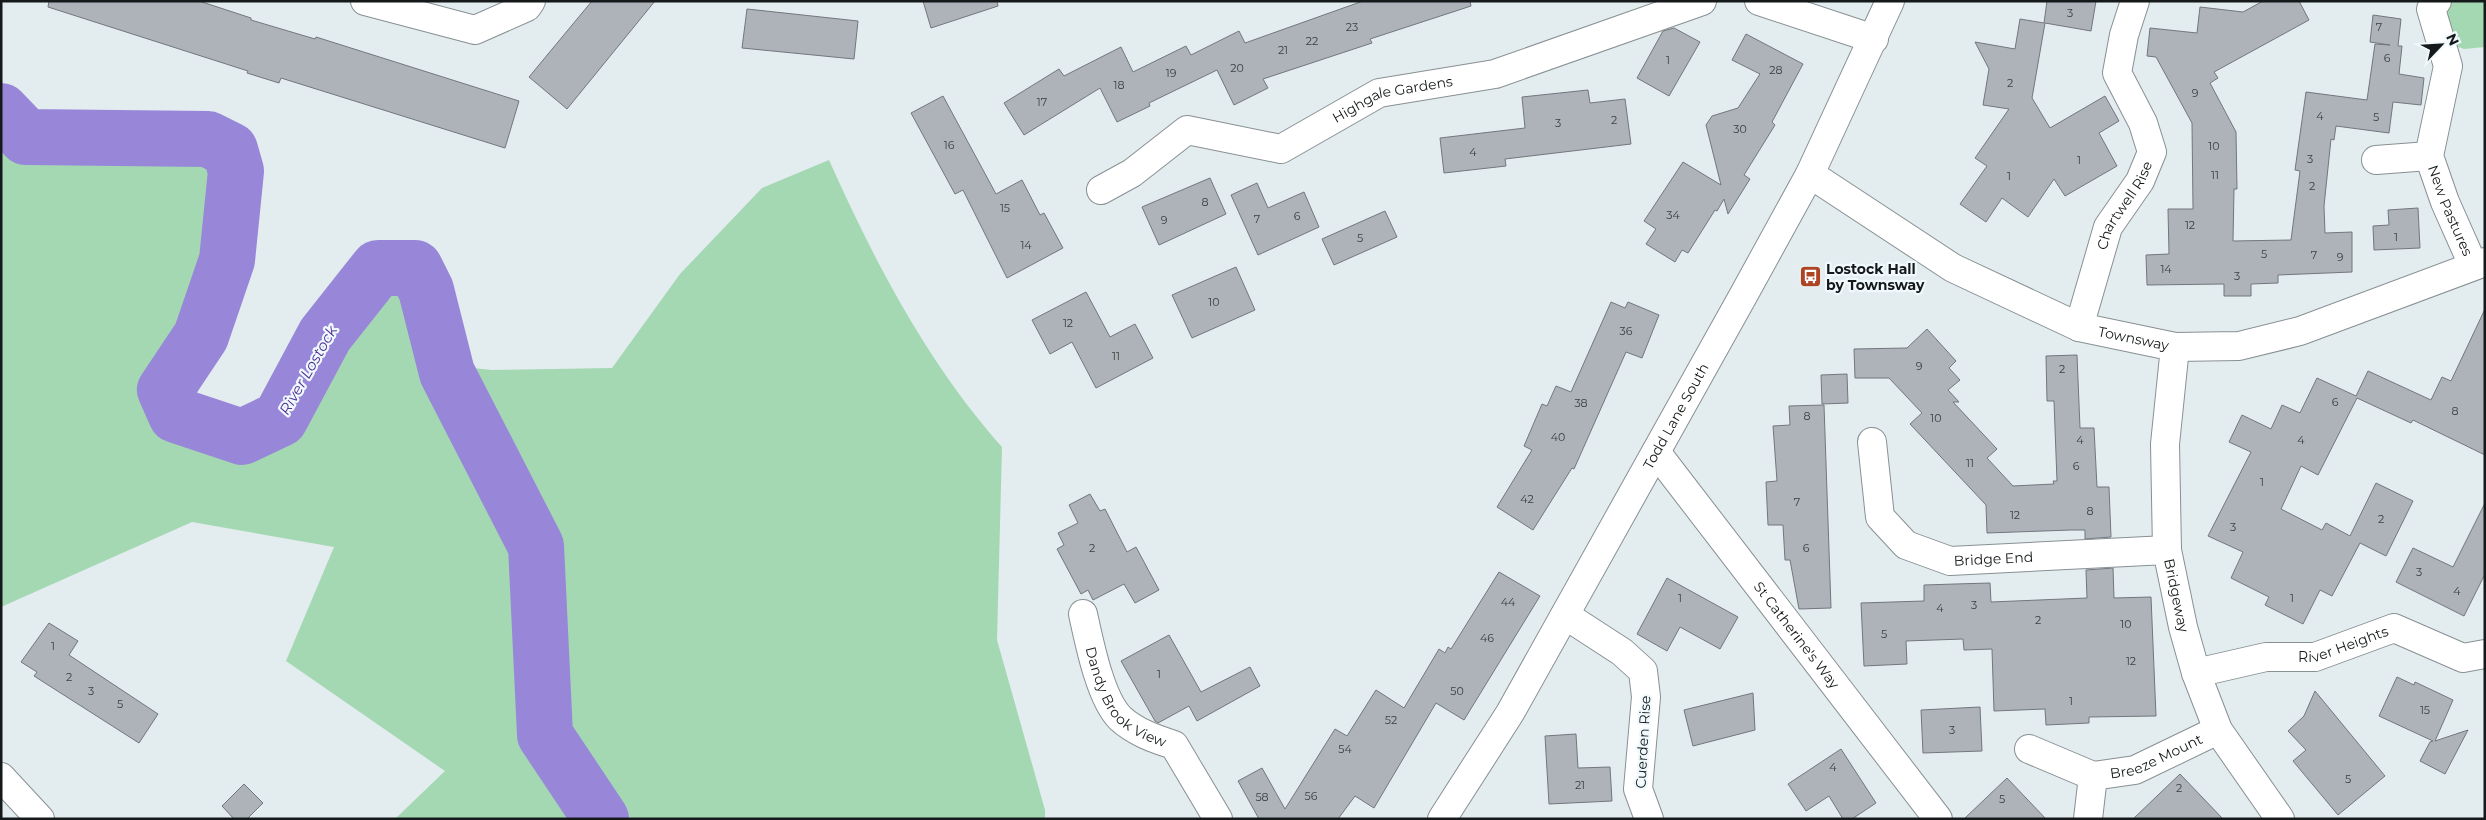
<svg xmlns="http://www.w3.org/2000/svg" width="2486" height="820" viewBox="0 0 2486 820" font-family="Montserrat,sans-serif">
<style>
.green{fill:#a4d8b3}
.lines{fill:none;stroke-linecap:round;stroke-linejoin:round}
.river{stroke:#9886d9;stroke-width:56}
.building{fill:#aeb3b9;stroke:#73777d}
.minor-casing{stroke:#889093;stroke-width:30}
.tertiary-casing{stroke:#889093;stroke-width:30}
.trunk-casing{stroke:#889093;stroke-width:30}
.minor{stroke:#fff;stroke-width:28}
.tertiary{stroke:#fff;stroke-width:28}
.trunk{stroke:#fff;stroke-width:28}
.labels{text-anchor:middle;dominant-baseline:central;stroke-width:4.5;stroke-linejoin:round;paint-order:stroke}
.number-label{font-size:11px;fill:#3b4042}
.street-label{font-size:14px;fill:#15191a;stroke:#f0f9fd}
.poi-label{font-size:14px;font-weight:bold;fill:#15191a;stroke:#f0f9fd;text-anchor:start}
.water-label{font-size:15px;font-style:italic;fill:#513394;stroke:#f0f9fd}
</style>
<rect width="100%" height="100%" fill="#e3ecef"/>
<!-- green -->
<g class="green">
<path d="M2449,1H2485V47L2464,49L2450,44L2442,26Z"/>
<path d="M1,126L43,154L213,158L220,190L188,306L154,387L165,419L194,432L256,448L299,415L351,325L391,281L411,285L421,311L434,364L492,370L612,368L680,274L762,188L829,160C874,261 928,364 1002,447L997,640L1045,810V819H395L445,771L286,661L334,547L192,522L1,607Z"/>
</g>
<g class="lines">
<!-- river -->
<path class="river" d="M1,111L26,137L208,139L230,150L236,171L227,260L201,336L165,390L176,415L242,437L280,419L325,335L378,268H415L426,290L447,373L536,546L545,735L601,819"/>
</g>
<!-- building -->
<g class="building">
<path d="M49,1H199L251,18V20L315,39L316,37L519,101L505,148L281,78L279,83L247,73L248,71L48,7Z"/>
<path d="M592,1H655L567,109L529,77Z"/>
<path d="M923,1H997L998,6L931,28Z"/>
<path d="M1363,1H1470L1471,6L1370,39L1372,43L1263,79L1268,88L1234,105L1217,70L1149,103L1150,106L1117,122L1100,88L1024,135L1004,103L1059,69L1064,76L1121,47L1133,72L1186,46L1191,55L1239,31L1245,43Z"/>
<path d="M2047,1H2096L2091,31L2045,23L2032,98L2050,128L2105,96L2119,121L2099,133L2117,166L2065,196L2054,179L2028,217L2002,198L1986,222L1960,204L1987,166L1975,158L2009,109L1983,105L1989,69L1975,42L2015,49L2020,19L2044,23Z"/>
<path d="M2263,1H2299L2309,20L2214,72L2218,78L2210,83L2236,132L2237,189H2234L2233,241L2291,240L2300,171L2295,170L2306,92L2367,100L2375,44L2390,45L2370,42L2373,15L2401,19L2398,46H2402L2399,74L2424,78L2421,105L2393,102L2389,133L2336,126L2334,140L2331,139L2324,206L2325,233L2352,232V272L2278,275V283L2251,284V296H2224V284L2147,285L2146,255L2169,254L2168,209H2193L2192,123L2156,57L2147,56L2150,28L2197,33L2200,7L2243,12Z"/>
<path d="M747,9L858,21L854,59L742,48Z"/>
<path d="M1674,28L1700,42L1669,96L1637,78L1663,31Z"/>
<path d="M1746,34L1803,64L1772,122L1775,125L1744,175L1750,179L1728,214L1724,199L1717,211L1715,210L1688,253L1682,250L1675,262L1646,244L1656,229L1644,221L1683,162L1721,185L1706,125L1712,116L1738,108L1760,74L1732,60Z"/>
<path d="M1588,90L1590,103L1625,99L1631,144L1505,159L1506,166L1444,173L1440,138L1525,128L1522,97Z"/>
<path d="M943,96L996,194L1022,180L1040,215L1044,213L1063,248L1007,278L963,190L955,194L911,113Z"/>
<path d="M1210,178L1226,214L1159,245L1142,207Z"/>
<path d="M1257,183L1268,208L1304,192L1319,227L1258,255L1231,195Z"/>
<path d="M2418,208L2420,248L2374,250L2373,226L2389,225L2388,210Z"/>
<path d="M1385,211L1397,237L1334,265L1322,239Z"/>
<path d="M1236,267L1255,310L1192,338L1172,295Z"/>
<path d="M1086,292L1110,337L1135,324L1153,358L1096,388L1072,342L1050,354L1032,320Z"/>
<path d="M1611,302L1625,308L1628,302L1659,315L1642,358L1626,352L1574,469L1572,468L1533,530L1497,507L1532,450L1524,446L1542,404L1547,406L1556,386L1571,392Z"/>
<path d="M2485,309V455L2413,420L2411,423L2357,398L2318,475L2301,466L2281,509L2322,530L2326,523L2350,536L2376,483L2413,501L2386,556L2360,543L2332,596L2320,590L2303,624L2265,605L2269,597L2231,578L2243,552L2208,536L2251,452L2229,442L2242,415L2271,429L2282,405L2300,413L2317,378L2356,396L2368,371L2431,400L2442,377L2451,381Z"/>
<path d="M1927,329L1956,361L1949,368L1960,380L1948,390L1959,402H1953L1997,449L1987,458L2013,486L2054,484L2053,481H2057L2054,401H2047L2046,356L2077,355L2080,428H2094L2097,487H2109L2111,537L2085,539V530H2071L1987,533L1986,505L1910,424L1922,413L1889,378H1855L1854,349L1907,348Z"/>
<path d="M1847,374L1848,403L1822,404L1821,375Z"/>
<path d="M1824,405L1831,608L1799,609L1790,560H1785L1783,525H1768L1766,482L1777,481L1773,426L1790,425L1789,406Z"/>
<path d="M1090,494L1100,511L1105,509L1127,552L1136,547L1159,590L1135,603L1124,584L1093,600L1088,590L1081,594L1057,549L1064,545L1058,533L1078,523L1069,505Z"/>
<path d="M2485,503V574L2464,616L2396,582L2413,548L2453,567Z"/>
<path d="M2113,568L2114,598L2151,597L2156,716L2089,717V723L2046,725L2045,709L1994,711L1992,649L1964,650L1963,639L1906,641L1907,664L1864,666L1861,603L1924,601V585L1955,584L1990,583L1991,602L2087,598L2086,570Z"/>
<path d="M1499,572L1540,596L1464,720L1436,703L1374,808L1355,796L1338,819H1259L1238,781L1262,768L1285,809L1335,729L1347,736L1376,690L1404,708L1439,649L1445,653L1448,647L1451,649Z"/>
<path d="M1667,578L1738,617L1720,649L1680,627L1667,651L1637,634Z"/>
<path d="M49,623L78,641L69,655L158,714L139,743L34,676L37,672L21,662Z"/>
<path d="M1169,635L1201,692L1250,667L1260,686L1197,721L1189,706L1158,723L1155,721L1121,661Z"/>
<path d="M2397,677L2414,685L2415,682L2453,700L2435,741L2468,730L2445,774L2420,761L2430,742L2433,741L2379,716Z"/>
<path d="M2315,691L2385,776L2338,815L2293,761L2306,750L2288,731L2304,716Z"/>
<path d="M1753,693L1755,730L1693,746L1684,710Z"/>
<path d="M1980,707L1982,751L1923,753L1921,710Z"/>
<path d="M1576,734L1578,768L1610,767L1612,801L1549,804L1545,736Z"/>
<path d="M1841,749L1876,803L1852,819H1843L1829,796L1806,811L1788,784Z"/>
<path d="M2180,774L2223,819H2133Z"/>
<path d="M2007,778L2046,819H1964Z"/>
<path d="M244,784L263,803L247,819H234L222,806Z"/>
</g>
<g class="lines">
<defs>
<g id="minor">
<path d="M365,1L475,30L527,7L531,1"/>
<path d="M1759,1L1874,39"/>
<path id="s1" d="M2437,1L2431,9L2448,66L2429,156L2445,202L2473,265"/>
<path d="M2376,160L2429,156"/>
<path id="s2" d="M1810,174L1953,268L2079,327L2175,347L2239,346L2300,331L2485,262"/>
<path id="s3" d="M1101,190L1132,173L1187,130L1281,149L1379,93L1495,74L1702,1"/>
<path id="s4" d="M2079,327L2108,227L2140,181L2152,152L2143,123L2117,73L2124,35L2135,1"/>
<path id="s5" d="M2175,347L2165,444L2167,550L2183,627L2196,673L2218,730L2280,819"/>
<path id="s6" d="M1872,442L1880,517L1906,545L1950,561L2167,550"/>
<path id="s7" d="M1656,452L1938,819"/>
<path id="s8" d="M1083,614C1089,641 1100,698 1120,718C1135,732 1155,739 1174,745L1218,819"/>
<path d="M1565,615L1622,652L1643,671L1646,697L1638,789L1649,819"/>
<path id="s9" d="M2196,673L2266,657H2315L2394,628L2463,658L2485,654"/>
<path d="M2029,749L2093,776"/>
<path id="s10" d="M2088,819L2093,776L2135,770L2218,730"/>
</g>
<g id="tertiary">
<path id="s11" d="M1442,819L1510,713L1743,296L1810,174L1890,1"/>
</g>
<path id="trunk" d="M1,777L40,819"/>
</defs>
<!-- minor casing -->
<use href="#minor" class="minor-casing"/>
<!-- tertiary casing -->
<use href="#tertiary" class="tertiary-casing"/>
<!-- trunk casing -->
<use href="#trunk" class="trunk-casing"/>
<!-- minor -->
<use href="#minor" class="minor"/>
<!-- tertiary -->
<use href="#tertiary" class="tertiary"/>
<!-- trunk -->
<use href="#trunk" class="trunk"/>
</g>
<!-- icons -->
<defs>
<symbol id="bus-square" viewBox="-11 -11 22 22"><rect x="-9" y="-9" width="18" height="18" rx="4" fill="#ad4525" stroke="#f0f9fd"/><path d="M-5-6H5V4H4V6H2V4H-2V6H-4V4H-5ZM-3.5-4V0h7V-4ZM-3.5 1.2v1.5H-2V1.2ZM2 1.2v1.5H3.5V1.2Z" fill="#fff"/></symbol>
</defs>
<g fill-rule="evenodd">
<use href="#bus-square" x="1798" y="264" width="25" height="25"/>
</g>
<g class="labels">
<!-- number labels -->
<g class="number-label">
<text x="2070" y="13">3</text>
<text x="1352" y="27">23</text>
<text x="2379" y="27">7</text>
<text x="1312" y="41">22</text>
<text x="1283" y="50">21</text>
<text x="2387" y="58">6</text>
<text x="1668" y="60">1</text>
<text x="1237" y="68">20</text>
<text x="1776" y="70">28</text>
<text x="1171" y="73">19</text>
<text x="2010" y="83">2</text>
<text x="1119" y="85">18</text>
<text x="2195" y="93">9</text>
<text x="1042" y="102">17</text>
<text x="2320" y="116">4</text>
<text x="2376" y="117">5</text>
<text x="1614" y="120">2</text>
<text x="1558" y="123">3</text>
<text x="1740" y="129">30</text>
<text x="949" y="145">16</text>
<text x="2214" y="146">10</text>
<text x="1473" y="152">4</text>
<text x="2310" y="159">3</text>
<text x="2079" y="160">1</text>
<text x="2215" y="175">11</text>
<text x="2009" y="176">1</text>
<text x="2312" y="186">2</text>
<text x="1205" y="202">8</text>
<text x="1005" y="208">15</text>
<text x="1673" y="215">34</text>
<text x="1297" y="216">6</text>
<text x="1257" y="219">7</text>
<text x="1164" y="220">9</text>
<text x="2190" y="225">12</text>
<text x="2396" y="237">1</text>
<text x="1360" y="238">5</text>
<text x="1026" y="245">14</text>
<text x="2264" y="254">5</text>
<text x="2314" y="255">7</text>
<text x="2340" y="257">9</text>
<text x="2166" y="269">14</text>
<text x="2237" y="276">3</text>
<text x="1214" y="302">10</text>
<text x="1068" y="323">12</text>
<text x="1626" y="331">36</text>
<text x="1116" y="356">11</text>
<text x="1919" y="366">9</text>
<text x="2062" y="369">2</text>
<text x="2335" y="402">6</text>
<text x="1581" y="403">38</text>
<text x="2455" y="411">8</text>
<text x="1807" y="416">8</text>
<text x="1936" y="418">10</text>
<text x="1558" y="437">40</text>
<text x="2080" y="440">4</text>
<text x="2301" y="440">4</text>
<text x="1970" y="463">11</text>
<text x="2076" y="466">6</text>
<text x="2262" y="482">1</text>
<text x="1527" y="499">42</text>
<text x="1797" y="502">7</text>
<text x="2090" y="511">8</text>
<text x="2015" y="515">12</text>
<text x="2381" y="519">2</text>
<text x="2233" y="527">3</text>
<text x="1092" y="548">2</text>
<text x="1806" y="548">6</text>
<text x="2419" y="572">3</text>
<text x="2457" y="591">4</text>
<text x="1680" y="598">1</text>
<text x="2292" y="598">1</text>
<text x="1508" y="602">44</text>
<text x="1974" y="605">3</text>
<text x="1940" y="608">4</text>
<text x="2038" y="620">2</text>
<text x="2126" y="624">10</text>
<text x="1884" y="634">5</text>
<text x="1487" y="638">46</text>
<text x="53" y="646">1</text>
<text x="2131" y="661">12</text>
<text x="1159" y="674">1</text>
<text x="69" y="677">2</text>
<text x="91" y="691">3</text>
<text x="1457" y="691">50</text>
<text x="2071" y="701">1</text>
<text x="120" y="704">5</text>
<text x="2425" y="710">15</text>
<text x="1391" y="720">52</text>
<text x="1952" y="730">3</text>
<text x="1345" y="749">54</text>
<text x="1833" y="767">4</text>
<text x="2348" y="779">5</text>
<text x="1580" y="785">21</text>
<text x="2179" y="788">2</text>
<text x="1311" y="796">56</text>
<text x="1262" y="797">58</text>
<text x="2002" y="799">5</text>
</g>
<!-- street labels -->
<g class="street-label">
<text stroke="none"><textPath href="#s3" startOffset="325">Highgale Gardens</textPath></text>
<text stroke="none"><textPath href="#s4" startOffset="131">Chartwell Rise</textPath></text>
<text stroke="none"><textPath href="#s1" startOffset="220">New Pastures</textPath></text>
<text stroke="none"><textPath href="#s2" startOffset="366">Townsway</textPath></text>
<text stroke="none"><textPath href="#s11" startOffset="466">Todd Lane South</textPath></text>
<text stroke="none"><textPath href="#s6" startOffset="204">Bridge End</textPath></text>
<text stroke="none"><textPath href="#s5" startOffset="250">Bridgeway</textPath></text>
<text stroke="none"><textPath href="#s7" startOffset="231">St Catherine's Way</textPath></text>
<text stroke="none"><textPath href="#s9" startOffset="151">River Heights</textPath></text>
<text stroke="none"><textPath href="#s8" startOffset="99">Dandy Brook View</textPath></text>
<text transform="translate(1643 742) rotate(-87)">Cuerden Rise</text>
<text stroke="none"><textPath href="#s10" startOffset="110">Breeze Mount</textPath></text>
</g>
<!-- poi labels -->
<g class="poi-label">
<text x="1826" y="269">Lostock Hall<tspan x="1826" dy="16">by Townsway</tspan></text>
</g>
<!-- water labels -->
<g class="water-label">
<text transform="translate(308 370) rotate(-60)">River Lostock</text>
</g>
</g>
<!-- border -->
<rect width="2486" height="820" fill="none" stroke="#15191a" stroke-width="5"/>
<!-- north arrow -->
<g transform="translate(2441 45) rotate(65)" stroke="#f0f9fd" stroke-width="4" paint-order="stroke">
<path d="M0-4L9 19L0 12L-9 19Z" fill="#15191a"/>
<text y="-8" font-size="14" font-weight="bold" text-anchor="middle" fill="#15191a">N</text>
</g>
</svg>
